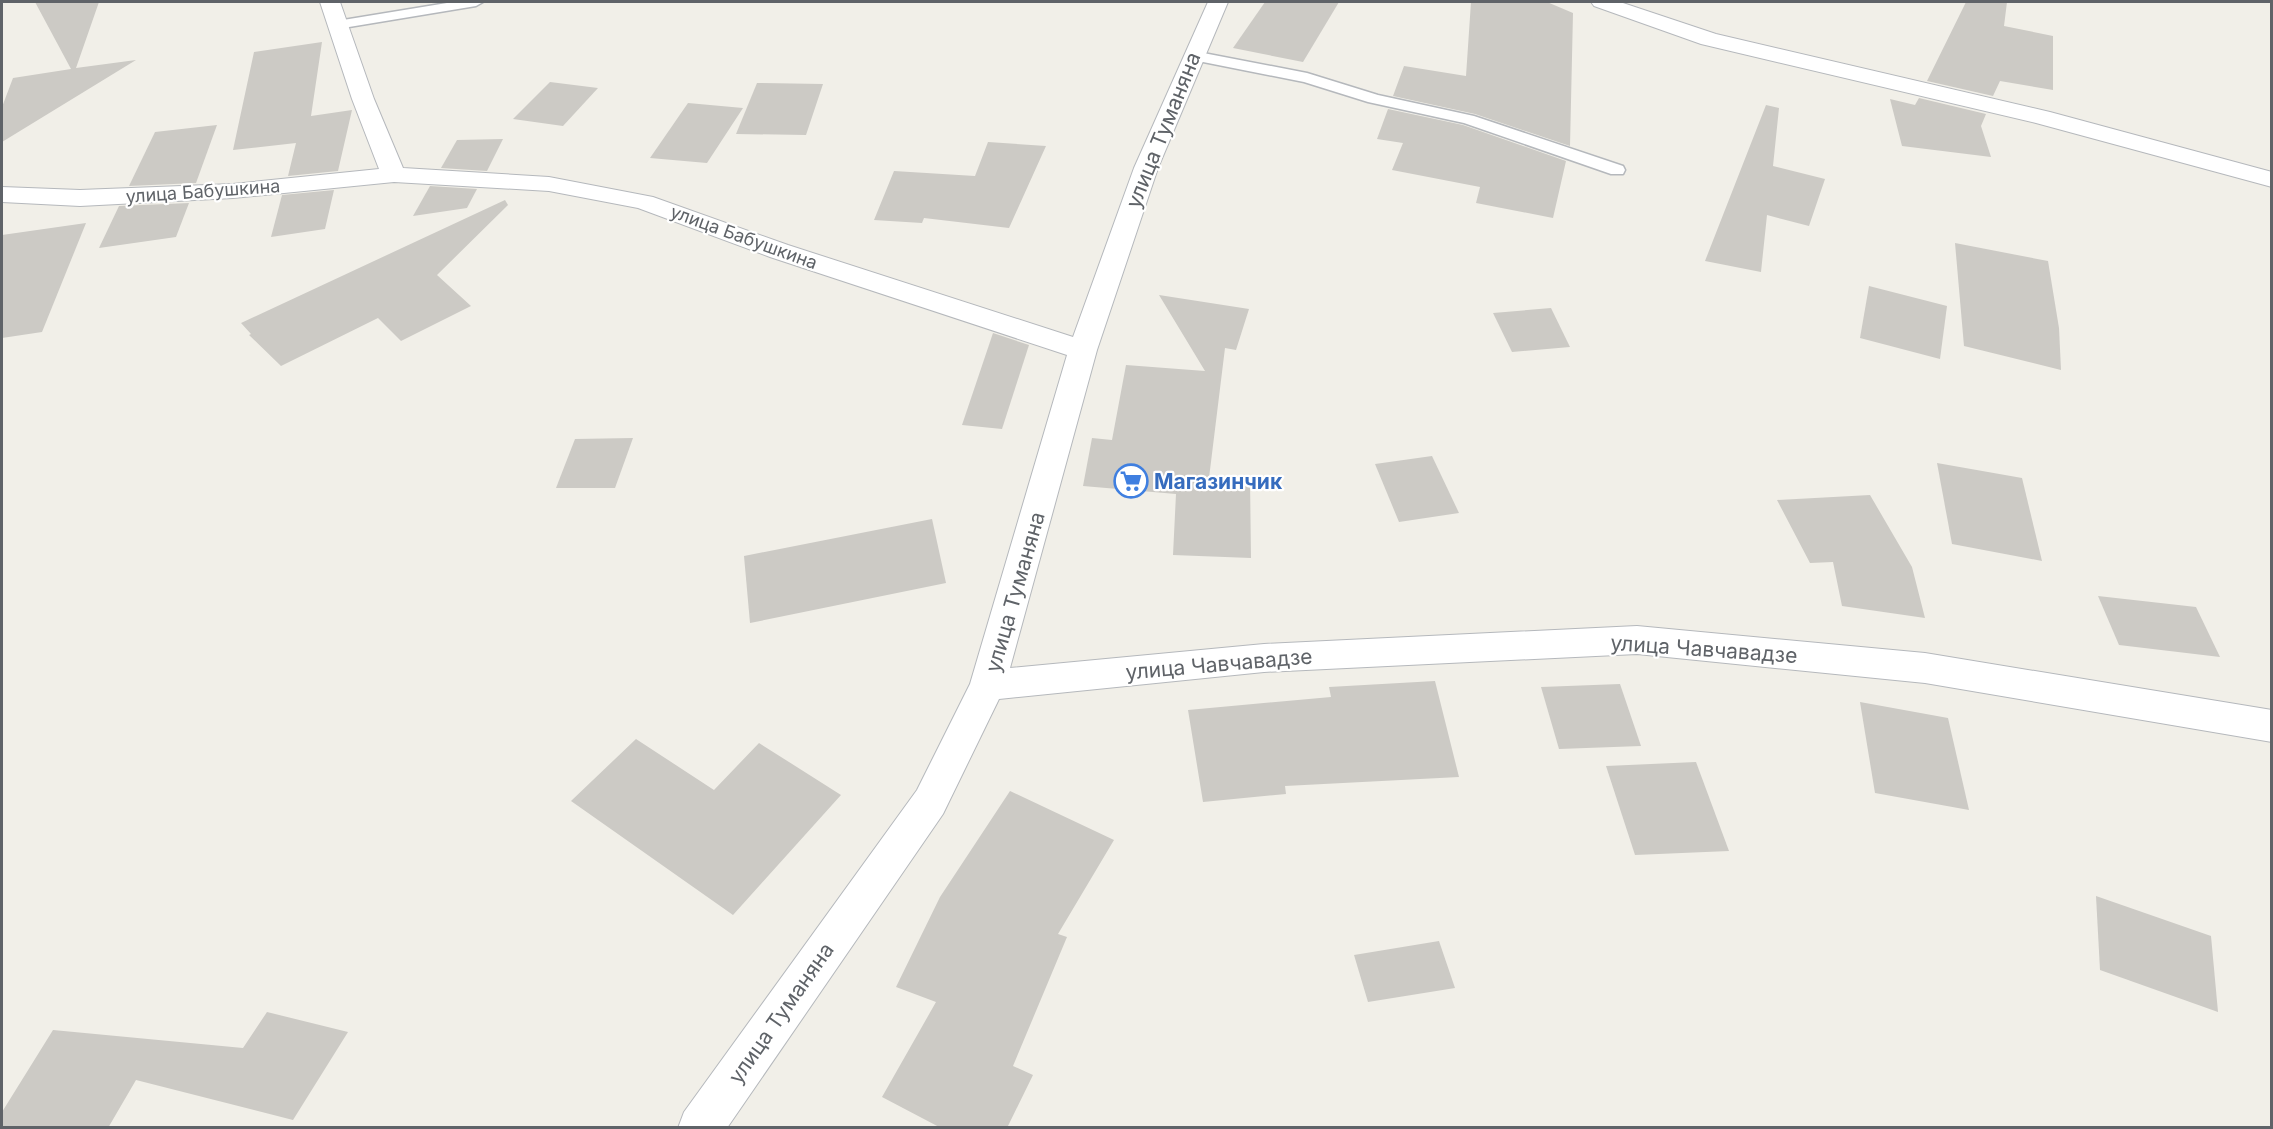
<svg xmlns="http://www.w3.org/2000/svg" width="2273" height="1129" viewBox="0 0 2273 1129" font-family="Inter,sans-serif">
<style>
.building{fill:#cccac5}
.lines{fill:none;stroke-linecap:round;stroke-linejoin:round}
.service-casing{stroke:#b5b8bc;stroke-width:3}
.minor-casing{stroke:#b5b8bc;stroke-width:2}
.service{fill:#fff;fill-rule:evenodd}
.minor{fill:#fff;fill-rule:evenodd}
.labels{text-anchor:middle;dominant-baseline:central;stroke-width:4.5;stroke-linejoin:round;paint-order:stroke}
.far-street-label{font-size:18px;fill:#5f6368;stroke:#fff}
.street-label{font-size:21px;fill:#5f6368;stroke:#fff}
.shop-label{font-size:21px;font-weight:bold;fill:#366cbe;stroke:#fff;text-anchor:start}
</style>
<rect width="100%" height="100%" fill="#f1efe8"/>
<!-- building -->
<g class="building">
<path d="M35,2H99L76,68L136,60L2,142V107L13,78L71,69Z"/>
<path d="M1265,2H1339L1303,62L1233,48Z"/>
<path d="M1471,2H1547L1573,13L1570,146L1475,114L1393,96L1404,66L1466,76Z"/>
<path d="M1966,2H2007L2004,26L2053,36V90L2000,81L1993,96L1927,81Z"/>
<path d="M322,42L311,116L352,110L338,171L288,176L296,143L233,150L254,52Z"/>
<path d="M550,82L598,88L563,126L513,119Z"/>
<path d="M757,83L823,84L806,135L736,134Z"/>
<path d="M1919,98L1986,114L1981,126L1991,157L1902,146L1890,99L1915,105Z"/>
<path d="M688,103L743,108L707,163L650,158Z"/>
<path d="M1766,105L1779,108L1773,166L1825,179L1809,226L1767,215L1761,272L1705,261Z"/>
<path d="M1388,109L1463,125L1566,161L1553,218L1476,203L1480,187L1392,170L1403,143L1377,139Z"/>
<path d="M217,125L196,183L129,186L155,132Z"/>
<path d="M503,139L487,171L441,168L457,140Z"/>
<path d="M988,142L1046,146L1009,228L924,218L922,223L874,220L894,171L975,176Z"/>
<path d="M430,186L477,189L467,208L413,216Z"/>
<path d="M334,190L325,229L271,237L282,195Z"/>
<path d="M505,200L508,205L437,275L471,306L401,341L378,318L281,366L249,335L251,334L241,323Z"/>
<path d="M189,203L176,237L99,248L119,206Z"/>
<path d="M86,223L42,332L2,338V235Z"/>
<path d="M1955,243L2048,261L2059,328L2061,370L1964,346Z"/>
<path d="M1869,286L1947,306L1940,359L1860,338Z"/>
<path d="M1159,295L1249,309L1236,350L1225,348L1209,478L1250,479L1251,558L1173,555L1176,494L1083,486L1092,438L1112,440L1126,365L1205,371Z"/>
<path d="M1551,308L1570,347L1512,352L1493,313Z"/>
<path d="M993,333L1029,345L1002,429L962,425Z"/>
<path d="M633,438L615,488H556L575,439Z"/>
<path d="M1432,456L1459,513L1399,522L1375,464Z"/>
<path d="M1937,463L2022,478L2042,561L1952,544Z"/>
<path d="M1870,495L1912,567L1925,618L1842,606L1833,562L1810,563L1777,500Z"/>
<path d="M932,519L946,583L750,623L744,556Z"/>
<path d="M2098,596L2196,607L2220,657L2119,645Z"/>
<path d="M1435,681L1459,777L1285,786L1286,794L1203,802L1188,710L1331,697L1329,687Z"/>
<path d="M1620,684L1641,746L1559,749L1541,687Z"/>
<path d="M1860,702L1948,718L1969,810L1875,793Z"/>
<path d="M636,739L714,790L759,743L841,795L733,915L571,801Z"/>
<path d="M1696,762L1729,851L1635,855L1606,766Z"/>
<path d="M1010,791L1114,840L1058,934L1067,937L1013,1066L1033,1075L1007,1128H941L882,1097L936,1002L896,987L940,897Z"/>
<path d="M2096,896L2211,936L2218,1012L2100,970Z"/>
<path d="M1439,941L1455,988L1368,1002L1354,955Z"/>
<path d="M267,1012L348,1032L293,1120L136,1080L108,1128H2V1112L53,1030L243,1048Z"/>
</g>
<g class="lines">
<defs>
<g id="service">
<path d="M453,2H483L476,6L337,29L330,25L337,21Z"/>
<path d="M1193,51L1307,73L1378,95L1474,116L1623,166L1625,170L1623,174H1611L1464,123L1368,102L1304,82L1188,59L1185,56Z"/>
</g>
<g id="minor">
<path d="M320,2H340L374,99L403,168L549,177L653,197L788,245L1073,337L1134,168L1208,2H1228L1158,168L1097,350L1010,668L1264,644L1637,626L1925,653L2272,710V742L1925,683L1637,654L1264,672L999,699L943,814L727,1128H678L684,1112L917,790L970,684L1067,355L770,257L638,208L549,191L394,182L233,198L80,206L2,202V187L80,190L233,184L379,169L352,99Z"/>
<path d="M1591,2H1620L1716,34L2050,112L2272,172V187L2036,123L1701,44L1594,6Z"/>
</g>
</defs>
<!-- service casing -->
<use href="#service" class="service-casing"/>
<!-- minor casing -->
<use href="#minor" class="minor-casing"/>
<!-- service -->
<use href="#service" class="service"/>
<!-- minor -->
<use href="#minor" class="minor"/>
</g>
<!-- icons -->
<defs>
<symbol id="supermarket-ring" viewBox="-11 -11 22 22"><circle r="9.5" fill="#fff" stroke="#3f7fe0" stroke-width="1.5"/><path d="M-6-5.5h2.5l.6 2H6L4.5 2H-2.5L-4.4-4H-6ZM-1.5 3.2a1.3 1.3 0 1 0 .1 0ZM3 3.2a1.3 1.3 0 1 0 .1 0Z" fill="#3f7fe0"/></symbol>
</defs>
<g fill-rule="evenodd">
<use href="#supermarket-ring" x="1112" y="462" width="38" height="38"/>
</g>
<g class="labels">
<!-- far-street labels -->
<g class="far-street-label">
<text transform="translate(203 191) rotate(-4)">улица Бабушкина</text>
<text transform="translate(744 237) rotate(20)">улица Бабушкина</text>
</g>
<!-- street labels -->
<g class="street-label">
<text transform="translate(1163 130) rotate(-68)">улица Туманяна</text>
<text transform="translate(1015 592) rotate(-74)">улица Туманяна</text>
<text transform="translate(1704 649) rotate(4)">улица Чавчавадзе</text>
<text transform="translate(1219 664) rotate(-5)">улица Чавчавадзе</text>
<text transform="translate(781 1013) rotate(-55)">улица Туманяна</text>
</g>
<!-- shop labels -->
<g class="shop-label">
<text x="1154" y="481">Магазинчик</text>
</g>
</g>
<!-- border -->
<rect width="2273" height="1129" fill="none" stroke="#5f6368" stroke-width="6"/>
</svg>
